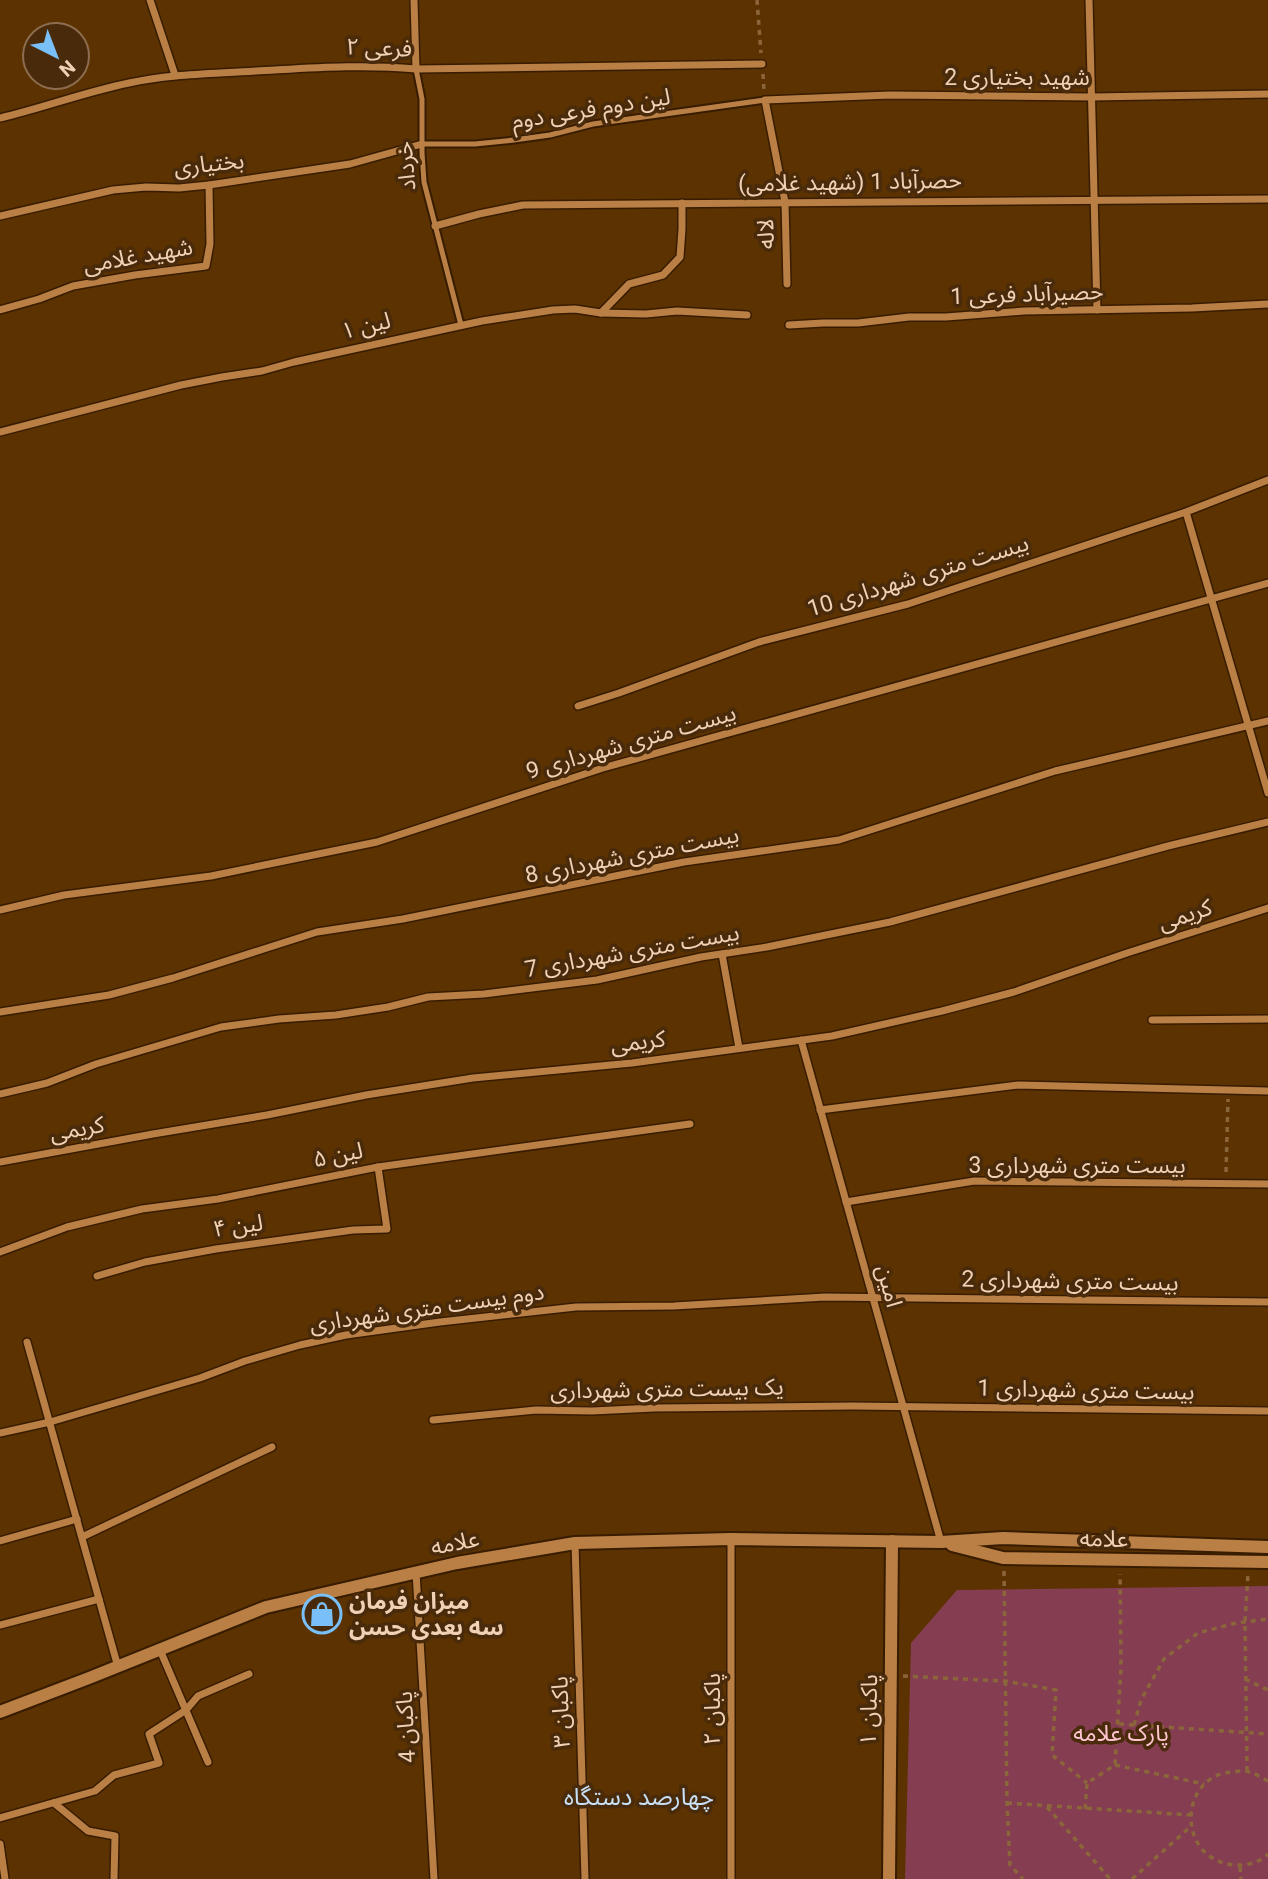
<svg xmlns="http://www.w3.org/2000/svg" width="1268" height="1879" viewBox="0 0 1268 1879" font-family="Roboto,'Noto Sans Arabic',sans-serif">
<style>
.green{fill:#853d51}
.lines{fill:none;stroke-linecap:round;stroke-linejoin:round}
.service-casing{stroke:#381c00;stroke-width:9}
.minor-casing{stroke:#381c00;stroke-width:10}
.tertiary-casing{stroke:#381c00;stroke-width:16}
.path{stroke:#8c663b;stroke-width:3.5;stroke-dasharray:5 5;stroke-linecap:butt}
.service{stroke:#b97f44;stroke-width:5}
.minor{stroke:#b97f44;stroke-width:7}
.tertiary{stroke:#b97f44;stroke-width:12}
.labels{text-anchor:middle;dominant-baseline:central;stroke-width:7;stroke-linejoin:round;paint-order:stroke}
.street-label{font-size:23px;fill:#f1d1b5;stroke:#492b0b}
.poi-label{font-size:23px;font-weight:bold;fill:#f1d1b5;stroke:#492b0b;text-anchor:start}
.park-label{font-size:23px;fill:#fec5d1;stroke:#492b0b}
.neighbourhood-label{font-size:24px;fill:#c8e1f7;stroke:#492b0b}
</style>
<rect width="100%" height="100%" fill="#5b3200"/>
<!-- green -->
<path class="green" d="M1268,1586V1879H905L911,1643L957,1590Z"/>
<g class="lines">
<defs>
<g id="service">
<path d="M416,69L422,99V153L424,182L461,325"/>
<path d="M422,144H475L514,140L550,135L593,124L765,100"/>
</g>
<g id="minor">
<path d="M150,0L175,75"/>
<path d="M414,0L416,69"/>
<path d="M1089,0L1097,310"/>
<path d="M0,118C43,108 85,92 129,83C170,74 213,74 256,71C312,68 360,64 416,69L762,64"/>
<path d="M0,216L113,190L146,187L179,188L209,185L350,164L422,144"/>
<path d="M435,226L479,214L523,205L1268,199"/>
<path d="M787,284L785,202L765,100L890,95L1092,97L1268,94"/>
<path d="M0,310L39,299L73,286L135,275L206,266L210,244L209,185"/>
<path d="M601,313L629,284L663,275L680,257L682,229V203"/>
<path d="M789,325L823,323H858L909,317H946L1024,311L1192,308L1268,304"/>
<path d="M0,432L181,385L222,377L262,371L294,362L482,321L553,310L575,309L601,313L646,314L677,311L747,315"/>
<path d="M1186,512L1268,793"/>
<path d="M578,706L619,693L759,642L908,604L1186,512L1268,480"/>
<path d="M0,910L64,895L211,876L377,842L603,768L1268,583"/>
<path d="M722,954L739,1048"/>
<path d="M0,1012L109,995L173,978L317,932L403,919L684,862L839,840L1055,771L1268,721"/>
<path d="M1152,1020L1268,1019"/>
<path d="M801,1040L941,1542"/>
<path d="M0,1094L47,1083L96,1064L221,1027L279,1019L336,1015L388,1007L428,997L484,994L597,980L701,957L767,947L890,922L1168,846L1268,822"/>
<path d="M820,1110L1018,1085L1268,1091"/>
<path d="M0,1162L153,1134L267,1115L366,1095L473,1078L632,1063L832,1036L942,1011L1014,992L1127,953L1268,908"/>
<path d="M846,1202L974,1181L1268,1184"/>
<path d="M0,1252L67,1227L142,1209L218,1199L378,1167L690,1124"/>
<path d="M97,1276L145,1262L216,1249L353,1230L387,1229L378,1167"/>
<path d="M27,1342L118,1667"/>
<path d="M433,1420L536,1410L592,1411L654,1408L853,1406L1268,1411"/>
<path d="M0,1433L50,1422L200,1378L245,1361L300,1345L346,1335L440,1322L576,1307L674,1306L825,1297L1268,1302"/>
<path d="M82,1537L272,1447"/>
<path d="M731,1539V1879"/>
<path d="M0,1541L77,1519"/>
<path d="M575,1543L585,1879"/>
<path d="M416,1572L434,1879"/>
<path d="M0,1625L99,1599"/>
<path d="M160,1650L208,1762"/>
<path d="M54,1803L88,1831L115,1836L114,1879"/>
<path d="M0,1818L95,1791L114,1775L159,1763L149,1734L186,1710L198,1696L249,1674"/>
<path d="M0,1844L5,1879"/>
</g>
<g id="tertiary">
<path d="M952,1545L1003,1558L1268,1562"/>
<path d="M0,1712L89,1678L266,1607L457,1563L575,1543L731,1539L941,1542L1003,1538L1268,1547"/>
<path d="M889,1879L892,1541"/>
</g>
</defs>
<!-- service casing -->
<use href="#service" class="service-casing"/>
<!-- minor casing -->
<use href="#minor" class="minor-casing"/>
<!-- tertiary casing -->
<use href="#tertiary" class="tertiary-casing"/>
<!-- path -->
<g class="path">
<path d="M757,0L761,53"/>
<path d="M763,74L764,91"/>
<path d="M1226,1172L1228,1099"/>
<path d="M1004,1571L1007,1803L1010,1865L1023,1879"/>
<path d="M903,1676L1005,1681L1056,1690L1052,1755L1087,1783"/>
<path d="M1245,1679L1268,1690"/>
<path d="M1119,1724L1268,1734"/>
<path d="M1134,1725L1141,1700L1164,1659L1198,1633L1236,1623L1268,1619"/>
<path d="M1115,1765L1204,1784"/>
<path d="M1247,1771L1245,1622L1248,1574"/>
<path d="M1268,1781C1262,1778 1255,1773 1249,1772C1244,1770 1238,1771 1233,1772C1181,1774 1175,1853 1228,1864C1242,1867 1258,1864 1268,1854"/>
<path d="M1007,1803L1191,1815"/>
<path d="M1047,1807L1110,1879"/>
<path d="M1085,1809L1087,1783L1115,1765L1121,1668L1120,1574"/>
<path d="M1240,1867L1241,1879"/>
<path d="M1132,1879L1190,1827"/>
</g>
<!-- service -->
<use href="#service" class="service"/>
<!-- minor -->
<use href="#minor" class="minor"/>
<!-- tertiary -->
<use href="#tertiary" class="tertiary"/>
</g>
<!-- icons -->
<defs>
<symbol id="shop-ring" viewBox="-11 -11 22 22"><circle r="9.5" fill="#492b0b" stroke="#79bff8" stroke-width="1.5"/><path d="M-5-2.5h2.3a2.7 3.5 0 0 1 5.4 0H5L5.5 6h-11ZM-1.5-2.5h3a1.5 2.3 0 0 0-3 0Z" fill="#79bff8"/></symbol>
</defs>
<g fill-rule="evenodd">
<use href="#shop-ring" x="300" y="1592" width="44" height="44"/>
</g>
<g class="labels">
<!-- street labels -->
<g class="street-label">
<text transform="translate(379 48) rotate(2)">۲ فرعی</text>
<text x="1017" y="77">شهید بختیاری 2</text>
<text transform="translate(591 109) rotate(-9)">لین دوم فرعی دوم</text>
<text transform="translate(209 164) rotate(-6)">بختیاری</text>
<text transform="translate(406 166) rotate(-95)">خرداد</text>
<text transform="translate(850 182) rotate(-1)">حصرآباد 1 (شهید غلامی)</text>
<text transform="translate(766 234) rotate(-92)">لاله</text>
<text transform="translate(138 256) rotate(-10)">شهید غلامی</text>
<text transform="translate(1027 294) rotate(-2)">حصیرآباد فرعی 1</text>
<text transform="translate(366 326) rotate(-14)">لین ۱</text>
<text transform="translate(918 576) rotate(-17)">بیست متری شهرداری 10</text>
<text transform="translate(631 742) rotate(-16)">بیست متری شهرداری 9</text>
<text transform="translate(632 855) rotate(-11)">بیست متری شهرداری 8</text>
<text transform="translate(1185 915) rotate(-18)">کریمی</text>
<text transform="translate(632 951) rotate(-10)">بیست متری شهرداری 7</text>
<text transform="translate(638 1042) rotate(-7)">کریمی</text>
<text transform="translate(77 1129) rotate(-10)">کریمی</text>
<text transform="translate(338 1155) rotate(-11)">لین ۵</text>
<text x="1077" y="1165">بیست متری شهرداری 3</text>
<text transform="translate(238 1226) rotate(-8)">لین ۴</text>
<text transform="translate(1070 1281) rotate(1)">بیست متری شهرداری 2</text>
<text transform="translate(889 1286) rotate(75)">امین</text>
<text transform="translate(427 1308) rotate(-8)">دوم بیست متری شهرداری</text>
<text transform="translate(667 1389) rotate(-1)">یک بیست متری شهرداری</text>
<text transform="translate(1086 1390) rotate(1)">بیست متری شهرداری 1</text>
<text transform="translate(1104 1539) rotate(1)">علامه</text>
<text transform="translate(455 1543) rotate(-11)">علامه</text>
<text transform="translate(712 1709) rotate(-90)">پاکبان ۲</text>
<text transform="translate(869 1710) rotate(-89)">پاکبان ۱</text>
<text transform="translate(561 1712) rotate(-92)">پاکبان ۳</text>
<text transform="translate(406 1727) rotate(-93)">پاکبان 4</text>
</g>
<!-- poi labels -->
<g class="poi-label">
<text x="349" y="1601">میزان فرمان<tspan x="349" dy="26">سه بعدی حسن</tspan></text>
</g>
<!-- park labels -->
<g class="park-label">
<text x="1121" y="1733">پارک علامه</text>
</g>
<!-- neighbourhood labels -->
<g class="neighbourhood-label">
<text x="639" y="1797">چهارصد دستگاه</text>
</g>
</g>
<!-- north arrow -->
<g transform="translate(56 56) rotate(138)"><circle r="33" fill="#492b0b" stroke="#8c6d4f" stroke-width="2"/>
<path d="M0-5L12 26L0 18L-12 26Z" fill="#79bff8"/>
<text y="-10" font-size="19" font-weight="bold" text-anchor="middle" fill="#f1d1b5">N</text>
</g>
</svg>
